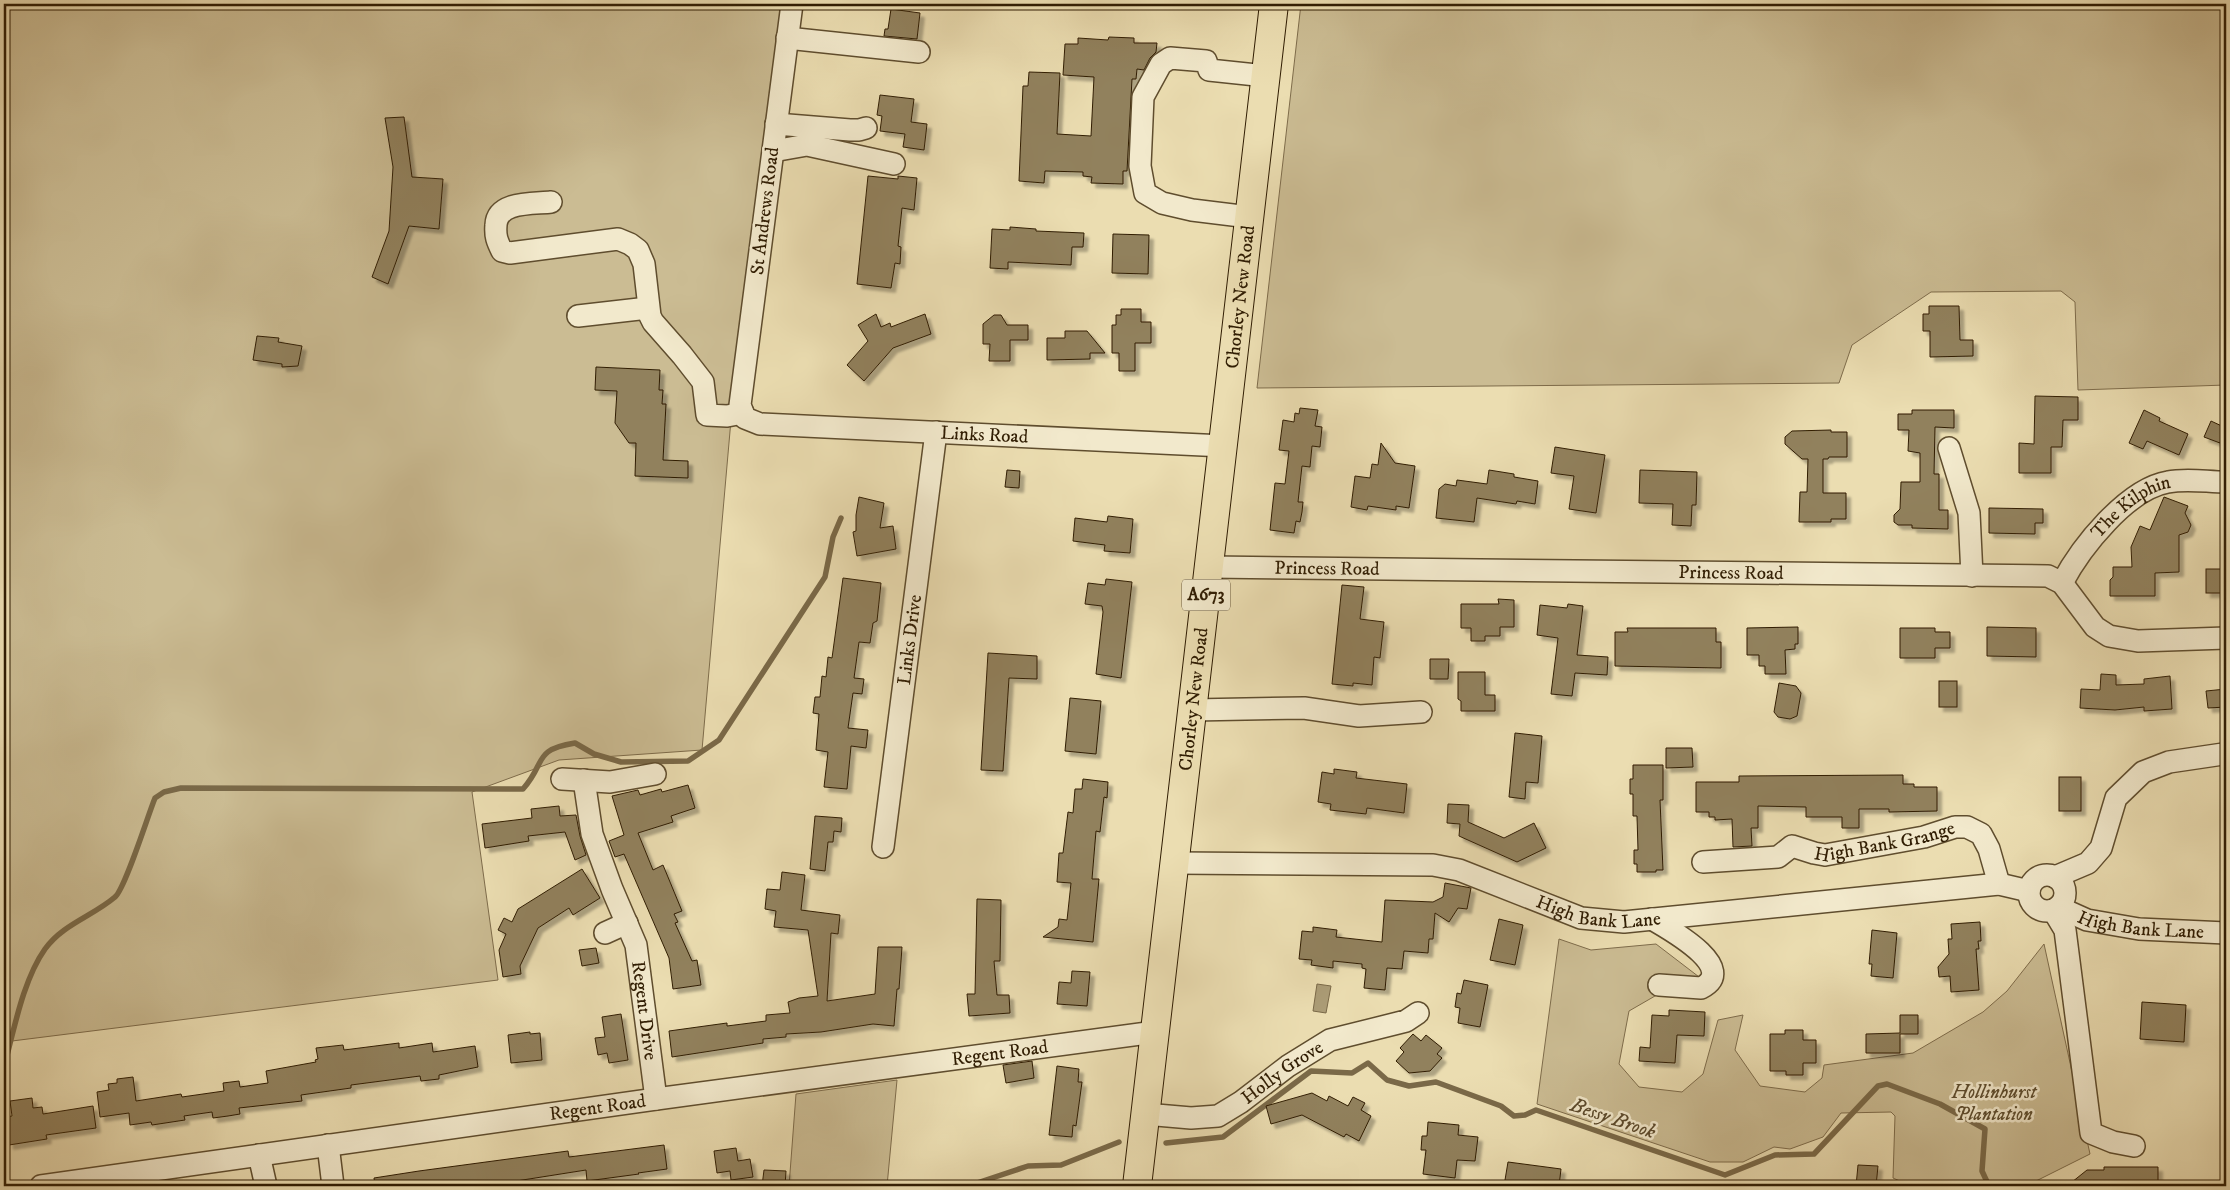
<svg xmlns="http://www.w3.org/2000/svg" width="2230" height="1190" viewBox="0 0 2230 1190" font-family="'IM FELL DW Pica',serif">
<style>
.green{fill:#cbbc93;stroke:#7e6c4b}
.water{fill:#ab9c76;stroke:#7a6948}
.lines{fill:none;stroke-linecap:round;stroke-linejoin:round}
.stream{stroke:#7a6948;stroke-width:5.5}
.building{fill:#91815d;stroke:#301d03;filter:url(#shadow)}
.minor-casing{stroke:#5f4d2e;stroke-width:24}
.highway-casing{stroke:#301d03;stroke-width:30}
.minor{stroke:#f2e9cc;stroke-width:21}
.highway{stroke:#ebddb1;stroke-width:28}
.labels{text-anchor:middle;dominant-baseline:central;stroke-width:5;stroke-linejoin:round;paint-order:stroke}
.shield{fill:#f2e9cc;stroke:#6a5a3f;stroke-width:1}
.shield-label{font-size:18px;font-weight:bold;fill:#301d03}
.street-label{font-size:19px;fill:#301d03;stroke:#f2e9cc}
.park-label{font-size:19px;font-style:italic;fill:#5e4d2e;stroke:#f2e9cc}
.water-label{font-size:20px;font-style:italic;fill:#5b492b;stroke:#f2e9cc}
</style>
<defs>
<filter id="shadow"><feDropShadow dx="4.5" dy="4.5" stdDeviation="1" flood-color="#0004"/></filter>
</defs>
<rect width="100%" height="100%" fill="#ebddb1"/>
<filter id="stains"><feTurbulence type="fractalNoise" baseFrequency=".004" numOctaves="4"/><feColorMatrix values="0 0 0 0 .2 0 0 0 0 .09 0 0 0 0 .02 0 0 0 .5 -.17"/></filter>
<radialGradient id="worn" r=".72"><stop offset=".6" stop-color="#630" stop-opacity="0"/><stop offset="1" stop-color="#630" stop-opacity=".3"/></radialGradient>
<!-- green -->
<g class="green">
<path d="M4,4H782L731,420L702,750L559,760L472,792L498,980L4,1042Z"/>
<path d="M1301,4H2226V385L2078,390L2075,302L2061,291L1931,292L1852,345L1839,383L1257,388Z"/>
<path d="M1559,939L1591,950L1656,944L1703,980L1655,996L1629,1011L1619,1064L1639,1087L1682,1092L1703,1074L1718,1020L1743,1015L1735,1050L1760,1086L1805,1092L1822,1078L1824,1065L1913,1053L1983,1012L2007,991L2044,944L2090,1154L2026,1186H1911L1893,1178L1895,1116L1891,1112L1841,1113L1823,1137L1790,1149L1774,1147L1743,1162H1710L1537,1104Z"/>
<path d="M897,1080L887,1186H789L796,1094Z"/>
</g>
<!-- water -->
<path class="water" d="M1317,984L1331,986L1326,1013L1313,1011Z"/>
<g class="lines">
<!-- stream -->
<g class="stream">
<path d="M4,1067C14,1030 23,980 45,949C63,924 93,916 115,897C125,889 148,815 155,798L164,792L181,788L523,789C547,762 532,750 575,743L594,754L621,762L688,761L719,740L825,577L833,537L841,518"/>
<path d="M1166,1143L1223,1137L1311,1071L1352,1073L1368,1063L1387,1080L1409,1086L1436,1082L1501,1106L1514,1116L1525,1115L1536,1110L1725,1175L1775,1155L1814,1154L1878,1086L1887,1084L1940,1104L1985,1129L1982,1171L1989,1186"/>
<path d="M968,1186L1028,1166L1061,1165L1119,1142"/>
</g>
</g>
<!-- building -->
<g class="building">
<path d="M891,9L920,13L917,39L884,36L885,29H888Z"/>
<path d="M1109,37L1134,38V43H1157L1156,52L1150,58L1144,70L1137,69L1136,79H1132L1127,171H1123V184L1091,183L1092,177L1083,176V172L1045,171L1044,183L1019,181L1023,86H1028L1029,72L1060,73L1057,134L1091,136L1094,77L1063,75L1065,44H1078V38L1108,40Z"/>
<path d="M880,95L914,99L911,122L927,124L924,150L903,147L905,134L880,131L882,116L877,115Z"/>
<path d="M404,117L412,177L443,179L439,229L409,226L388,284L372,277L389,231L393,167L385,118Z"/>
<path d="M868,176L898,179V176L917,178L914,210L902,208L898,246L901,247L900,264L895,263L891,288L857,284Z"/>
<path d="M1010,227L1036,229V231L1084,233L1083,247H1072L1071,265L1008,262V269L990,268L992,229L1010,230Z"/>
<path d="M1113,234L1149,235L1148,274L1112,273Z"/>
<path d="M1929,306H1959L1960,340H1973V356L1930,357V331H1923V314H1929Z"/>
<path d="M1121,309H1141V322H1151V343H1135V371H1119V353H1112V325H1116V315H1121Z"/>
<path d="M876,314L881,327L890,323L891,327L925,314L931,334L893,348L864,381L847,365L868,341L858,325Z"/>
<path d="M994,315H1001L1007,325H1028V340H1010V361H989L990,344H983V324Z"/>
<path d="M1065,331H1087L1105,353H1090V359L1047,360V338H1065Z"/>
<path d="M257,336L279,338L278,342L302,346L298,366L282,367V364L253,360Z"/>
<path d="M596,367L660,370L659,390H663L662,404H666L663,460L688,461V478L635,476L636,443H629L615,423L617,391L595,390Z"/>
<path d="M2035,396L2078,397V420H2063L2062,447H2051V473H2019V443L2034,444Z"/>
<path d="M1300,408L1318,410L1315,426L1322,427L1320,447L1312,446L1310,467L1302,466L1298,502H1303L1302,512L1300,522L1296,521L1294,533L1270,530L1275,483L1285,484L1289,451L1279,450L1283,420L1294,422L1295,413L1299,414Z"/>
<path d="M1912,410H1954V428L1935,427L1934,474H1939V510H1948V529L1912,528V525H1898L1894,522V515L1900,509L1901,482H1920V453L1908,451L1909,430H1898V414H1912Z"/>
<path d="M2144,410L2160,418L2159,421L2188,434L2179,455L2147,441L2143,449L2129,443Z"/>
<path d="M2211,421L2226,428L2220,443L2204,437Z"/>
<path d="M1831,430V432H1847V457H1829L1828,459H1823V493H1846V519H1831V522H1799L1800,492H1807L1808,459H1802L1785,444V437L1792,431Z"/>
<path d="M1381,443L1395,463L1415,466L1409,508L1396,506V510L1368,506L1367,510L1351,507L1355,476L1370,478L1372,464L1378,465Z"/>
<path d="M1555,447L1605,455L1596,513L1569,509L1574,476L1551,473Z"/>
<path d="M1007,470L1020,471L1019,488L1005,487Z"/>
<path d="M1489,470L1514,474V477L1538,481L1535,504L1517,501L1516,504L1477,498L1474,522L1436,518L1439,489L1445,484L1456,486L1457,480L1487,484Z"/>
<path d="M1640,470L1697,472L1696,505H1692L1691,526L1672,525L1673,504L1639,503Z"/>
<path d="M859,497L884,503L880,528L893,526L896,549L857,556L853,532L856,531V515Z"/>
<path d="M2164,497L2188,506L2185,513L2191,525L2188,532L2179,535V572L2155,573V596H2110V580L2113,577V567H2132L2131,547L2140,526L2150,530Z"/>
<path d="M1989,508L2043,509V523H2035V534L1989,533Z"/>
<path d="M1108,516L1133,519L1130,553L1104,551L1105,545L1073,541L1075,518L1107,522Z"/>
<rect x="2206" y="569" width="20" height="24"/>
<path d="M843,578L881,583L877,621L873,623L870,643L859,642L854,678L864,679L862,694L853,693L848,728L868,730L866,748L851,746L847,789L824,787L828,752L816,750L819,714L813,713L815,697H820L822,676L826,677L828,657L832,658Z"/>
<path d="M1106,579L1132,582L1121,678L1096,674L1103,612L1102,606L1085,604L1088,583L1105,585Z"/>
<path d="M1342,585L1364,587L1360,619L1384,622L1380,658L1374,657L1372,685L1353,683V686L1332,684Z"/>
<path d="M1498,599L1514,600V627H1500V636H1485V641H1471V628H1461V604H1499Z"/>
<path d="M1568,604L1583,606L1577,655L1608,657L1607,675L1575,673L1572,696L1551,694L1558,638L1537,635L1540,605L1567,608Z"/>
<path d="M1798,627V644H1795V649L1785,650L1786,674H1765V666H1759V655H1747V628Z"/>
<path d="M1987,627L2036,628V657L1987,656Z"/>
<path d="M1627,628H1716V642H1721V668L1615,666V632H1628Z"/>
<path d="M1900,628H1935V632H1950V648H1935V658H1900Z"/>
<path d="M988,653L1037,656V679L1009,678L1003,771L981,770Z"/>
<path d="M1430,659H1449L1448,679H1430Z"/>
<path d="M1458,672H1485V695H1495V711H1461V701L1458,699Z"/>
<path d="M2101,674L2116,675V685L2144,684V679L2170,676L2172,709L2144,711V707L2115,710L2080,708L2081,689L2100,690Z"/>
<rect x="1939" y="681" width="18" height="26"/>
<path d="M1779,683L1796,686L1801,693L1797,716L1790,719L1778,717L1774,712Z"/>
<path d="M2226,689V707L2208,708L2206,691Z"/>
<path d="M1070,698L1101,701L1096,754L1065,751Z"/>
<path d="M1515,733L1542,736L1538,783L1526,782L1525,799L1509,797Z"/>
<path d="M1666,748H1692L1693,767L1666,768Z"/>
<path d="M1633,765H1663V800H1660L1663,870H1656V872H1637V864H1634V850H1638L1637,816H1633V794H1630V779H1633Z"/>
<path d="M1334,769L1357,772L1356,778L1407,784L1404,813L1367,808L1366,814L1330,810L1331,804L1318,802L1322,772L1334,774Z"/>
<path d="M1903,775V784H1914V787H1937V811L1889,812V809H1859V828H1842V817H1806V807L1758,806V828H1751L1752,846L1733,847L1732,819L1715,820V817H1709V812H1696V782H1739V776Z"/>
<rect x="2059" y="777" width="22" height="34"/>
<path d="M1083,779L1108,782L1107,798L1104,797L1100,832L1096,831L1092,879H1099L1093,942L1043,937L1058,927L1059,919L1067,920L1071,883L1057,882L1059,853H1063L1068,812L1073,813L1075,789H1082Z"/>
<path d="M688,785L695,808L671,816L673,822L638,833L653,870L663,865L682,911L674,914L678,922L675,923L692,961L697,960L701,985L673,989L669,958L624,854L615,857L609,841L624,835L612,796L638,790L640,795L661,789L662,792Z"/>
<path d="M1448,804L1469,805L1468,822L1504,838L1534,823L1546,848L1517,862L1459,836L1460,824L1447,823Z"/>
<path d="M559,806L560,816L576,815L580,836L586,855L575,860L565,832L528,836L529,841L485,848L482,824L532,818L531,809Z"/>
<path d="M815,816L842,818L841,832L834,831L833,842H828L825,871L810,869Z"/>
<path d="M582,869L600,898L573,915L569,908L538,928L520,966L521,974L503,977L499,950L506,934L498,930L504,918L512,922L518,909Z"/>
<path d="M782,872L805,875L801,910L840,915L838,934L831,933L827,1001L875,994L878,947H902L899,989H897L894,1026L873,1024L821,1032L786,1034V1037L763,1039V1043L672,1057L669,1031L727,1023V1026L766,1021V1015L790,1013L788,1002L799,998L818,996L808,930L774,927L776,911L765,909L767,889L780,890Z"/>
<path d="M1445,883L1471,888L1467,909L1458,908L1449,922L1435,913L1433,939H1429L1428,953L1404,951L1402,969L1387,968L1385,990L1364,988L1366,969L1362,968V964L1333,961V968L1311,965L1312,960L1299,959L1302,931L1313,932V927L1337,930L1336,937L1382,942L1385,900L1433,902L1443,897Z"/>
<path d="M977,899L1001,900L1000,961H994L997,995H1009L1010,1013L969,1016L967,994H975Z"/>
<path d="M1499,919L1523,925L1515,965L1490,960Z"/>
<path d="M1980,922L1981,941H1978L1979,949H1976L1979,990L1951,992L1950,976L1939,977L1938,967L1949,954L1948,939H1952L1951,924Z"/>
<path d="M1872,930L1897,933L1893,978L1871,976L1872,964H1869Z"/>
<path d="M596,948L599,963L582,966L579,950Z"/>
<path d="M1072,971L1090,972L1087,1006L1057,1004L1059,982L1071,983Z"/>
<path d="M1464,980L1488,985L1480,1027L1458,1023L1460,1008L1455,1007L1457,993L1461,994Z"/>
<path d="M2142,1002L2186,1005L2184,1042L2140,1039Z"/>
<path d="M1669,1010L1705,1012L1704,1036L1677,1035L1675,1063L1639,1061L1640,1047L1650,1048L1652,1015L1669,1016Z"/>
<path d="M621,1014L628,1060L609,1063L607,1053L598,1055L595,1038L605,1037L602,1017Z"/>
<path d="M1900,1015H1918V1034H1900V1053H1866V1034L1900,1033Z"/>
<path d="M1785,1030H1803V1040H1816V1063H1803V1075H1786V1071H1770V1034H1785Z"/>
<path d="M530,1032V1034L540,1033L542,1060L511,1063L508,1035Z"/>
<path d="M1413,1034L1421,1041L1426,1035L1442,1048L1437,1054L1442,1058L1430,1071L1409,1073L1396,1061L1404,1052L1400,1048Z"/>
<path d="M399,1043V1048L432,1043L433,1052L475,1046L478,1067L439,1075V1079L421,1081L420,1076L351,1085V1088L301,1095L302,1101L239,1108L240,1114L228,1116L213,1118L212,1112L184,1116L185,1120L152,1125L151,1122L130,1125L129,1113L100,1117L97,1092L109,1090L108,1084L117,1083V1079L133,1077L136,1101L181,1094L182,1097L224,1091L223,1083L239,1081L240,1087L268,1083L266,1071L316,1062L315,1060L318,1059L316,1048L343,1045L344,1050Z"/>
<path d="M1032,1061L1034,1078L1006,1083L1003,1065Z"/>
<path d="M1057,1066L1079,1069L1078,1082H1082L1076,1126L1073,1125L1072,1137L1049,1135Z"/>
<path d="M1312,1093L1327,1101L1329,1096L1348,1106L1353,1097L1365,1103L1361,1110L1371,1116L1359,1141L1346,1134L1344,1137L1302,1115L1271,1124L1266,1106Z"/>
<path d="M32,1098L33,1108L42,1107L43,1114L93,1106L96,1128L46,1135L47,1139L9,1145L5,1117L12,1116L10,1101Z"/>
<path d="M1428,1122L1459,1125L1458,1135L1478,1137L1475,1161L1457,1160L1455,1178L1423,1174L1426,1150H1421L1422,1136H1427Z"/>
<path d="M664,1145L667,1169L638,1173L639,1174L587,1181L586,1170L510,1182V1186H375L374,1178L419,1171L568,1151L569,1157Z"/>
<path d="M736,1148L738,1161L750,1159L753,1177L731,1180L730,1171L717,1173L714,1151Z"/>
<path d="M1508,1162L1561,1169L1559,1186H1504Z"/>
<path d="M1858,1165L1878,1166L1876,1186H1856Z"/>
<path d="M2104,1167H2158V1186H2067L2087,1170H2104Z"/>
<path d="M764,1170L786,1171L785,1186H762Z"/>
</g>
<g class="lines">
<defs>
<g id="minor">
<path id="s1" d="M792,4L740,405L745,418L760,424L1224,446"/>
<path d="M787,38L919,52"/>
<path d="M776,124L850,130H859L866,128"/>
<path d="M773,151L807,145L894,164"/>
<path d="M551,202C533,204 497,201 496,225C495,236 497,241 502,251L510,253L618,239L630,244L638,250L644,264L650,316L653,322L682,355L703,382L707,415L727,416L743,413"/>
<path d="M1249,217L1192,210L1162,203L1145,193L1140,166L1143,97L1161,64L1170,58L1206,61L1209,70L1266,76"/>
<path d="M578,316L648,308"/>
<path d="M1949,448L1969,513L1972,576"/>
<path id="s2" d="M1209,567L2048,576L2062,583L2095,627L2109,636L2138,641L2226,638"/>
<path id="s3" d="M2062,583C2081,547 2127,489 2168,482C2187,478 2207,482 2226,482"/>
<path d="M1193,710L1304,708L1359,716L1421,712"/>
<path d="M562,779L610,782L655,774"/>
<path id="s4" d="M584,780L592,834L612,889L636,945L656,1099"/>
<path id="s5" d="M883,847L936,432"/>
<path id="s6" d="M1703,862L1778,857L1792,846L1814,853L1825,855L1924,837L1955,827H1967L1981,834L1989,849L1999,884"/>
<path id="s7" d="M1175,863L1433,865L1459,870L1581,918L1624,922L1999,884L2029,891"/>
<circle cx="2047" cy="893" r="18"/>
<path d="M2055,877L2088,863L2101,848L2116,798L2143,772L2169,762L2223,754"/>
<path id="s8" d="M2058,907L2087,920L2139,929L2226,933"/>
<path d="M2053,910L2065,930L2091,1133L2113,1142L2134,1146"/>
<path d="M1652,919C1667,928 1741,968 1701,988L1659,985"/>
<path d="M605,933L627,923"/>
<path id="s9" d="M1145,1114L1191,1118L1218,1116L1241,1102L1288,1066L1330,1040L1406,1021L1418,1013"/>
<path d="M328,1145L333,1186"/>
<path d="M259,1155L266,1186"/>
<path id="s10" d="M41,1186L656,1099L1155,1032"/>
</g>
<g id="highway">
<path id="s11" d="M1137,1186L1274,4"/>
</g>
</defs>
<!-- minor casing -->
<use href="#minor" class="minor-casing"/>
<!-- highway casing -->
<use href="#highway" class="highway-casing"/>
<!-- minor -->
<use href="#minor" class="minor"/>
<!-- highway -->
<use href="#highway" class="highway"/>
</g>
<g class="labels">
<!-- shield labels -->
<rect class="shield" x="1182" y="579.5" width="48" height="31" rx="4"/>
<g class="shield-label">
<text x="1206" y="595">A673</text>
</g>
<!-- street labels -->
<g class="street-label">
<text transform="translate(765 211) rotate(-83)">St Andrews Road</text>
<text stroke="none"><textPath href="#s11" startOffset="895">Chorley New Road</textPath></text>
<text stroke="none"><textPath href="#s1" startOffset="659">Links Road</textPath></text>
<text stroke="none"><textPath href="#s3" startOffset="105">The Kilphin</textPath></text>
<text stroke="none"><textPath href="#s2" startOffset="118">Princess Road</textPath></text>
<text stroke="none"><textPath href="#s2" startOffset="522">Princess Road</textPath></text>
<text stroke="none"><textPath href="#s5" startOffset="209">Links Drive</textPath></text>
<text stroke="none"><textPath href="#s11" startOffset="490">Chorley New Road</textPath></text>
<text stroke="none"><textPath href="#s6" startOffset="188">High Bank Grange</textPath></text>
<text stroke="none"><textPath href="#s7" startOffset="432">High Bank Lane</textPath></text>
<text stroke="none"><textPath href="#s8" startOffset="86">High Bank Lane</textPath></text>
<text stroke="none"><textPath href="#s4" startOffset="240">Regent Drive</textPath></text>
<text stroke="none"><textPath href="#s10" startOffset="968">Regent Road</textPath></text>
<text stroke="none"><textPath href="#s9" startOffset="151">Holly Grove</textPath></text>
<text stroke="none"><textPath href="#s10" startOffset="562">Regent Road</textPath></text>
</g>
<!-- park labels -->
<g class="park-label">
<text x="1994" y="1092">Hollinhurst<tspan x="1994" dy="22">Plantation</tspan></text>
</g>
<!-- water labels -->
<g class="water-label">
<text transform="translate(1613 1119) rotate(19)">Bessy Brook</text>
</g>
</g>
<!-- margin -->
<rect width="2230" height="1190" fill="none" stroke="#ebddb1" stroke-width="20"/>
<rect x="5" y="5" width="2220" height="1180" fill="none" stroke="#301d03" stroke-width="2.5"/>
<rect x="10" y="10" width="2210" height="1170" fill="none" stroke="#301d03"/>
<rect width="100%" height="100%" filter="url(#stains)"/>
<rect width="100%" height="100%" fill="url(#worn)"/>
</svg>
